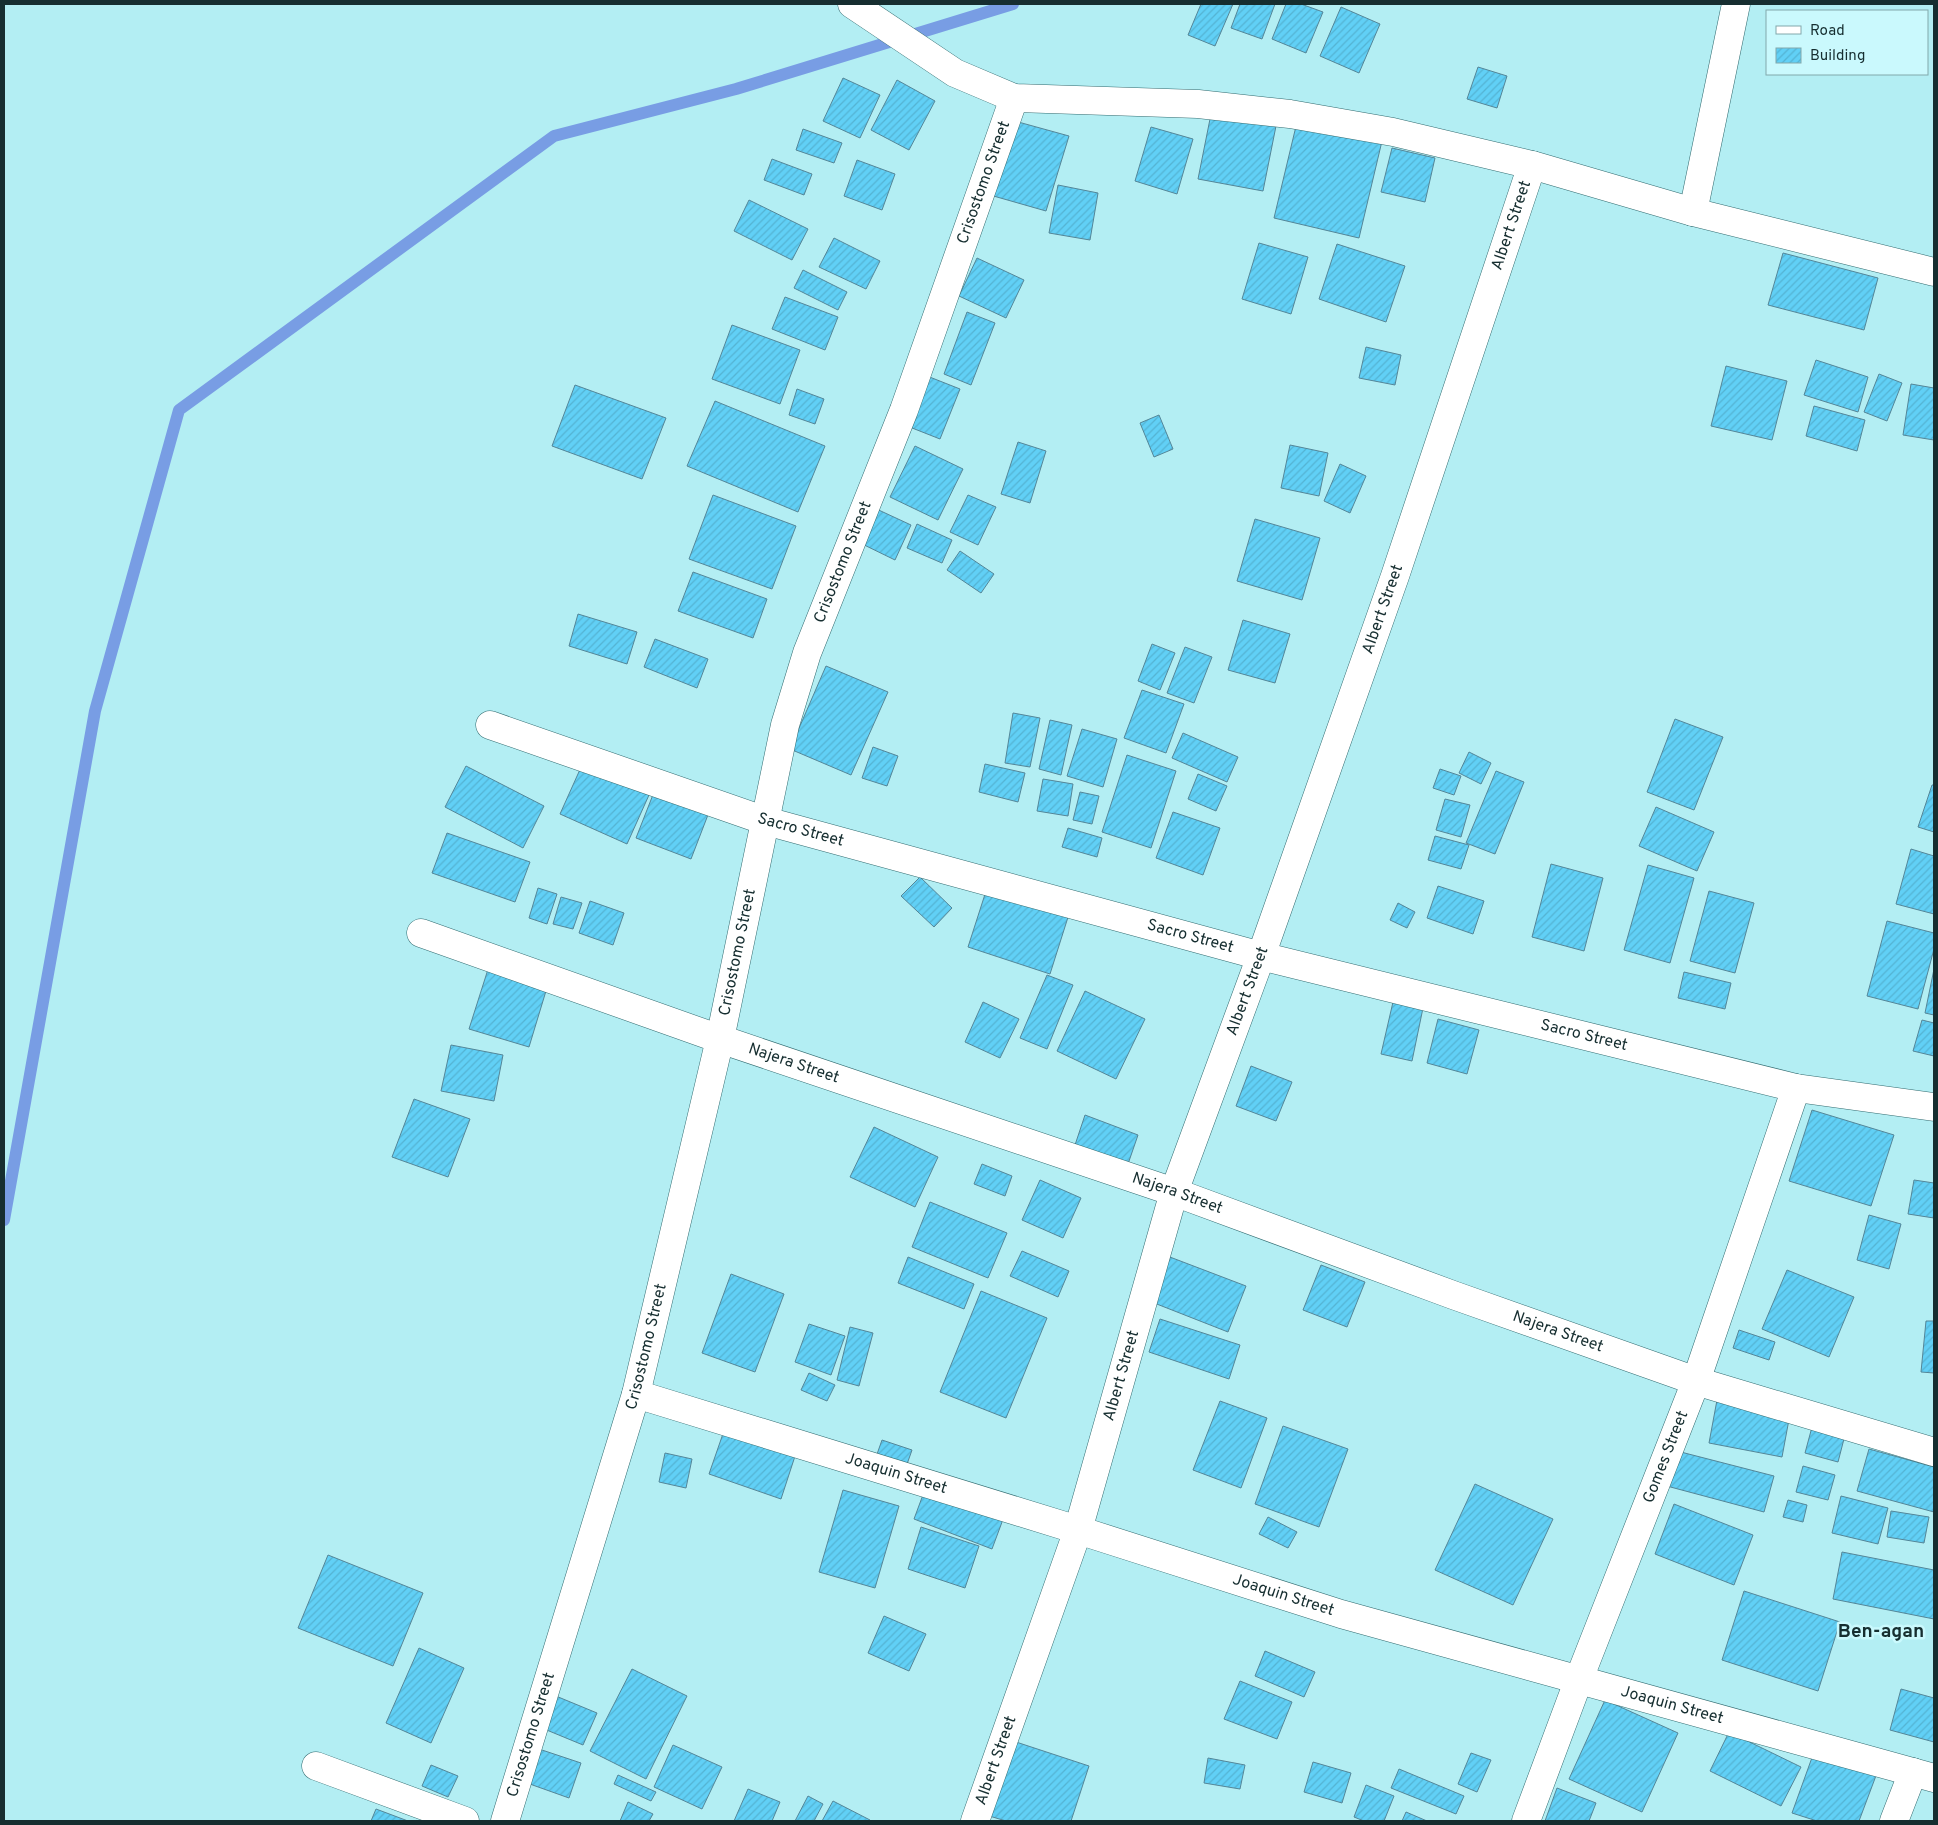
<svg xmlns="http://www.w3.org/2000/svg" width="1938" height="1825" viewBox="0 0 1938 1825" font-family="Overpass,sans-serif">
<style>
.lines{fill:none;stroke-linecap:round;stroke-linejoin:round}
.stream{stroke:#789de4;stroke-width:12}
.building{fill:url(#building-hatch);stroke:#548698}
.minor-casing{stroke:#336c71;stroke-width:29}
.minor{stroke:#fff;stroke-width:28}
.labels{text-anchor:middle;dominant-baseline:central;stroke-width:5;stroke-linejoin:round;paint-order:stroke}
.street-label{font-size:16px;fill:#162e30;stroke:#caf9fd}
.quarter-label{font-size:19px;font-weight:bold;fill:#162e30;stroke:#caf9fd}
</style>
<defs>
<pattern id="building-hatch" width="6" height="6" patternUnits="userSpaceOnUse" patternTransform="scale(1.25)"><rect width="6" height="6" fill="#61d0f6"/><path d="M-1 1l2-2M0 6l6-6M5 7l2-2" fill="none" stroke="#54b3d3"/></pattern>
</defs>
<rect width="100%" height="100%" fill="#b3eef3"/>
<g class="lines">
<!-- stream -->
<path class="stream" d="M4,1220L95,711L179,410L554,136L736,89L1013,4"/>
</g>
<!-- building -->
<g class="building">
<path d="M1201,4H1233L1215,46L1188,35Z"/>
<path d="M1240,4H1275L1262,39L1231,28Z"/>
<path d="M1286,4H1301L1323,12L1306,53L1272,39Z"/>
<path d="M1341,7L1380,24L1359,73L1320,56Z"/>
<path d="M1478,67L1507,76L1497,108L1467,99Z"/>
<path d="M843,78L880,95L860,138L823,121Z"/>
<path d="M897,80L935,101L909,150L871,130Z"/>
<path d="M1211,114L1276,126L1263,191L1198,179Z"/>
<path d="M1011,120L1069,136L1046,211L990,195Z"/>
<path d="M1297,122L1382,141L1359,238L1274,218Z"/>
<path d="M1151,127L1193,139L1177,194L1135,181Z"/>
<path d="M803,129L842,143L834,163L796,150Z"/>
<path d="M1392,148L1435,158L1425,202L1381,192Z"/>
<path d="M772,159L812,174L804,195L764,180Z"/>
<path d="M857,160L895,174L882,210L844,196Z"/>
<path d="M1058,185L1098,193L1090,240L1049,233Z"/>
<path d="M749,200L808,229L792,260L734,231Z"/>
<path d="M834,238L880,261L866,289L819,267Z"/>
<path d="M1259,243L1308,257L1291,314L1242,299Z"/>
<path d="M1337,244L1405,266L1386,322L1319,299Z"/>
<path d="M1783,253L1878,278L1864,330L1768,305Z"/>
<path d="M977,258L1024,280L1006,318L959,296Z"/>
<path d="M803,270L847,292L838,310L794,288Z"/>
<path d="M785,297L838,317L825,350L772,329Z"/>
<path d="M967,312L995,323L971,385L944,374Z"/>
<path d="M732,325L800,350L780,404L712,379Z"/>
<path d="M1366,347L1401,355L1395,385L1359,378Z"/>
<path d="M1816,360L1868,377L1858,412L1804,395Z"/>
<path d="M1726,366L1787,381L1772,440L1711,426Z"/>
<path d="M922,374L960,389L940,439L902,424Z"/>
<path d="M1879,374L1902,383L1887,421L1864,412Z"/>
<path d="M1911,384L1934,388V440L1903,435Z"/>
<path d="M575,385L666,418L642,479L552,446Z"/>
<path d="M797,389L824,399L815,424L789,415Z"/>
<path d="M715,401L825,446L798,512L687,466Z"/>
<path d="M1814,406L1865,420L1857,451L1806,436Z"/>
<path d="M1159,415L1173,449L1154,457L1140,423Z"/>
<path d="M1018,442L1046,451L1030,503L1001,494Z"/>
<path d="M1290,445L1328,453L1319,496L1281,488Z"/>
<path d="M915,446L963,469L938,520L890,497Z"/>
<path d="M1340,464L1366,476L1350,513L1324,501Z"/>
<path d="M713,495L796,526L772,589L689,559Z"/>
<path d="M968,495L996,507L978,545L950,532Z"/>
<path d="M870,506L911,525L895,560L854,540Z"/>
<path d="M1255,519L1320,538L1302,600L1237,581Z"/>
<path d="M917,524L952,540L942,563L907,548Z"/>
<path d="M960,551L994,574L981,593L947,570Z"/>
<path d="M693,572L767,599L753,638L678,611Z"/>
<path d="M578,614L637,632L627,664L569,646Z"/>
<path d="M1243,620L1290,634L1275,683L1228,670Z"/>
<path d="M655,639L708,659L697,688L644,667Z"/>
<path d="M1152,644L1175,653L1160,690L1138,681Z"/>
<path d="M1185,647L1212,657L1194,703L1167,693Z"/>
<path d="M826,666L888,692L851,775L790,749Z"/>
<path d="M1142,690L1184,704L1166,753L1124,738Z"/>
<path d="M1013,713L1040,718L1030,767L1005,763Z"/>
<path d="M1675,719L1723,737L1694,810L1647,792Z"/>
<path d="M1050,720L1072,725L1061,775L1039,769Z"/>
<path d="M1082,729L1117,739L1103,787L1067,776Z"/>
<path d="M1183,733L1238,757L1227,782L1172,758Z"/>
<path d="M873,747L898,756L887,786L862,778Z"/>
<path d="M1469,752L1491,763L1481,784L1459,773Z"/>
<path d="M1127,755L1176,771L1151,848L1102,832Z"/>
<path d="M985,764L1025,773L1018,802L979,792Z"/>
<path d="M582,765L649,795L627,844L560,814Z"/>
<path d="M466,766L544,806L523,848L445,807Z"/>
<path d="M1440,769L1461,776L1454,795L1433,788Z"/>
<path d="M1496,771L1524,782L1495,854L1466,843Z"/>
<path d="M1198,774L1227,786L1216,811L1188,799Z"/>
<path d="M1043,779L1073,784L1068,816L1037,811Z"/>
<path d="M1932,785H1934V832L1918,827Z"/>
<path d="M656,787L711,807L691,859L636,838Z"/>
<path d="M1080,792L1099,796L1092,824L1073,820Z"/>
<path d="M1445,799L1470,805L1461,837L1436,830Z"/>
<path d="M1656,807L1714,832L1697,871L1639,846Z"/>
<path d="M1173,812L1220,828L1203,875L1156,858Z"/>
<path d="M1068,828L1102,838L1097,857L1062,847Z"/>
<path d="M447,833L530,862L515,902L432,873Z"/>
<path d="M1435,836L1469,845L1461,869L1428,860Z"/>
<path d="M1911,849L1934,856V914L1896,904Z"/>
<path d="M1551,864L1603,878L1584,951L1532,937Z"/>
<path d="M1648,865L1694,878L1670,963L1624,950Z"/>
<path d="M920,877L952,908L934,927L901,896Z"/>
<path d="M1438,886L1484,901L1473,934L1427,918Z"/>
<path d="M538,888L557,894L547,924L529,918Z"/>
<path d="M987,888L1069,914L1050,974L968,947Z"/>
<path d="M1709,891L1754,903L1735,973L1690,961Z"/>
<path d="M561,897L582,903L573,929L553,924Z"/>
<path d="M590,901L624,913L613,945L579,933Z"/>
<path d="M1398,903L1415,912L1407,928L1390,920Z"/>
<path d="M1887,921L1934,933V949L1918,1009L1867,996Z"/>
<path d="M490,963L549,981L529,1047L469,1029Z"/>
<path d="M1934,969V1015L1925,1013Z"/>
<path d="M1684,972L1731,983L1725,1009L1678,998Z"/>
<path d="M1047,975L1073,985L1047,1049L1020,1038Z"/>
<path d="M1085,991L1145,1019L1116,1079L1057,1051Z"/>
<path d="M983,1002L1019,1019L1000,1058L965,1042Z"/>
<path d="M1393,1002L1423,1008L1412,1061L1381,1054Z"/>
<path d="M1438,1019L1479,1030L1467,1074L1427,1063Z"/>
<path d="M1922,1020L1934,1023V1056L1913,1051Z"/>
<path d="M451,1045L503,1055L494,1101L441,1091Z"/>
<path d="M1251,1066L1292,1082L1276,1121L1236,1106Z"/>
<path d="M414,1099L470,1119L448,1177L392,1157Z"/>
<path d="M1812,1110L1894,1135L1871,1206L1789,1181Z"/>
<path d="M1085,1115L1138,1135L1128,1164L1075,1145Z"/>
<path d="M874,1127L938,1157L915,1207L850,1177Z"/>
<path d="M982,1164L1012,1176L1005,1196L974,1184Z"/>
<path d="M1040,1180L1081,1198L1063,1238L1022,1220Z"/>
<path d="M1914,1180L1934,1183V1218L1908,1214Z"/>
<path d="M930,1202L1007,1233L988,1278L912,1247Z"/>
<path d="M1869,1215L1901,1224L1889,1269L1857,1260Z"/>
<path d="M1022,1251L1069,1271L1058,1297L1010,1276Z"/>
<path d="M1162,1254L1246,1286L1228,1332L1144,1299Z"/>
<path d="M908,1257L974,1284L964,1309L898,1283Z"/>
<path d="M1321,1265L1365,1282L1347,1327L1303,1310Z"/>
<path d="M1787,1270L1854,1297L1829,1357L1762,1329Z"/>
<path d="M731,1274L784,1294L755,1372L702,1353Z"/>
<path d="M981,1291L1047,1318L1006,1418L940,1392Z"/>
<path d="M1160,1319L1240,1345L1229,1379L1149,1352Z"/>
<path d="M1926,1321H1934V1373L1921,1372Z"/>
<path d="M809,1324L845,1336L831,1375L795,1362Z"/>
<path d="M850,1327L873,1333L859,1386L837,1380Z"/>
<path d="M1739,1330L1775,1342L1769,1360L1733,1348Z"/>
<path d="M809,1373L835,1385L827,1401L801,1390Z"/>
<path d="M1717,1400L1790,1414L1782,1457L1709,1443Z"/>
<path d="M1220,1401L1267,1418L1241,1488L1193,1470Z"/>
<path d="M726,1425L797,1450L781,1499L709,1474Z"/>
<path d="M1283,1426L1348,1449L1319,1527L1255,1504Z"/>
<path d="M1812,1427L1845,1435L1838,1462L1805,1453Z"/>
<path d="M882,1440L912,1450L906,1467L876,1457Z"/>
<path d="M1869,1449L1934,1467V1512L1857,1491Z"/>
<path d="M1673,1450L1774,1476L1764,1512L1663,1485Z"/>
<path d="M665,1453L692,1459L686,1488L659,1482Z"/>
<path d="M1803,1466L1835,1475L1828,1500L1796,1492Z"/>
<path d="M927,1484L1005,1514L992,1549L914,1519Z"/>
<path d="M1475,1484L1553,1519L1513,1605L1435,1570Z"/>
<path d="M843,1490L899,1506L875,1588L819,1572Z"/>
<path d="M1841,1496L1888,1508L1878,1544L1832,1533Z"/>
<path d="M1788,1500L1807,1505L1803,1522L1783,1517Z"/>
<path d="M1674,1504L1753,1535L1734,1585L1655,1554Z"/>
<path d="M1891,1511L1929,1517L1924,1543L1887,1537Z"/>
<path d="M1268,1517L1297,1532L1288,1548L1259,1534Z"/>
<path d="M921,1527L979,1546L965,1588L908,1569Z"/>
<path d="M1842,1552L1934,1570V1619L1833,1599Z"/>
<path d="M328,1555L423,1593L393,1666L298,1628Z"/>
<path d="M1744,1591L1840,1622L1818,1691L1722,1660Z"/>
<path d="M884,1616L926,1634L909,1671L868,1653Z"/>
<path d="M419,1648L464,1668L431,1743L386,1723Z"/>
<path d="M1265,1651L1315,1672L1304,1697L1255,1676Z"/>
<path d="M632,1669L687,1696L646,1779L590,1751Z"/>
<path d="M1240,1681L1292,1702L1277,1739L1224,1719Z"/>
<path d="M1901,1689L1934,1698V1742L1890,1730Z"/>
<path d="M551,1694L597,1713L583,1745L537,1726Z"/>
<path d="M1605,1700L1678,1733L1642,1812L1569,1779Z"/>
<path d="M1729,1732L1801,1767L1781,1806L1710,1771Z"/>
<path d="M1010,1740L1089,1766L1071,1821H1006L986,1815Z"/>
<path d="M673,1745L722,1767L702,1809L654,1787Z"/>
<path d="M539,1749L581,1763L569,1798L527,1783Z"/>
<path d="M1814,1752L1877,1773L1859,1821H1817L1792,1813Z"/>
<path d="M1471,1753L1491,1760L1477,1792L1458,1784Z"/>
<path d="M1208,1758L1245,1765L1240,1789L1204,1783Z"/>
<path d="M1313,1762L1351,1773L1342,1803L1304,1792Z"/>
<path d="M431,1765L458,1776L448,1797L422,1786Z"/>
<path d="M1399,1769L1464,1796L1456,1814L1391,1788Z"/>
<path d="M618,1775L656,1792L651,1801L614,1784Z"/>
<path d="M1366,1785L1394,1796L1384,1821H1364L1354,1817Z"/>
<path d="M1557,1788L1596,1803L1589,1821H1545Z"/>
<path d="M748,1789L780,1802L772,1821H734Z"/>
<path d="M808,1796L823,1804L814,1821H795Z"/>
<path d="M833,1801L870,1820V1821H822Z"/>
<path d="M628,1802L653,1814L649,1821H620Z"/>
<path d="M376,1809L408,1821H371Z"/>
<path d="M1406,1812L1427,1821H1402Z"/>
</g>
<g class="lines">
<defs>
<g id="minor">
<path d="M852,4L955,73L1014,98L1198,104L1290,114L1393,132L1532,165L1693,212L1934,272"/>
<path d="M1693,212L1736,4"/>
<path id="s1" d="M490,725L766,821L1261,956L1796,1088L1934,1107"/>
<path id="s2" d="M421,933L720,1039L1174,1192L1453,1295L1696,1381L1934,1452"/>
<path id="s3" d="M636,1394L1078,1530L1341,1614L1934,1778"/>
<path d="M316,1766L465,1821"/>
<path id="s4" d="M505,1821L636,1394L720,1039L785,725L807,653L904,410L1014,98"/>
<path id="s5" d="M975,1821L1078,1530L1174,1192L1261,956L1395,576L1532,165"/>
<path id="s6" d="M1526,1821L1579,1679L1696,1381L1796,1088"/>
<path d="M1894,1821L1913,1772"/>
</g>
</defs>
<!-- minor casing -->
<use href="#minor" class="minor-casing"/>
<!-- minor -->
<use href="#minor" class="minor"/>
</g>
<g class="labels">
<!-- street labels -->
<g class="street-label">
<text stroke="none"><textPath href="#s4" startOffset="1710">Crisostomo Street</textPath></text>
<text stroke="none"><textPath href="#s5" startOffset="1684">Albert Street</textPath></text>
<text stroke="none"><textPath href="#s4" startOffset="1305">Crisostomo Street</textPath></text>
<text stroke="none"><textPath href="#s5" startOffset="1279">Albert Street</textPath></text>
<text stroke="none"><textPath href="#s1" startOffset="328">Sacro Street</textPath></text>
<text stroke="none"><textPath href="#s1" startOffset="732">Sacro Street</textPath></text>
<text stroke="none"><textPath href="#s4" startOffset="900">Crisostomo Street</textPath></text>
<text stroke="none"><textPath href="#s5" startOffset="874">Albert Street</textPath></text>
<text stroke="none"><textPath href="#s1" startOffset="1138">Sacro Street</textPath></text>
<text stroke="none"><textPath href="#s2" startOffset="395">Najera Street</textPath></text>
<text stroke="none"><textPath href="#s2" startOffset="800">Najera Street</textPath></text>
<text stroke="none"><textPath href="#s2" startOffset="1205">Najera Street</textPath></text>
<text stroke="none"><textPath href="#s4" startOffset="495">Crisostomo Street</textPath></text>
<text stroke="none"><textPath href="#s5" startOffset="469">Albert Street</textPath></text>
<text stroke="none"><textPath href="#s6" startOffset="390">Gomes Street</textPath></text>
<text stroke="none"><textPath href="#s3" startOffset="272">Joaquin Street</textPath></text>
<text stroke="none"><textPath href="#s3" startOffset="678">Joaquin Street</textPath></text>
<text stroke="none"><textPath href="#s3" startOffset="1082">Joaquin Street</textPath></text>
<text stroke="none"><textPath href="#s4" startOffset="90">Crisostomo Street</textPath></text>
<text stroke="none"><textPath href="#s5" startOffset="64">Albert Street</textPath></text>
</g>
<!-- quarter labels -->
<g class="quarter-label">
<text x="1881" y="1632">Ben-agan</text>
</g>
</g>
<!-- border -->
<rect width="1938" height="1825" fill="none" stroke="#162e30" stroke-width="10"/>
<!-- legend -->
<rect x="1766" y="10" width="162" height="65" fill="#caf9fd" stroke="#82a8ab"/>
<rect x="1776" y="26" width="25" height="8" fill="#ffffff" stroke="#82a8ab"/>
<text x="1810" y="35" font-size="15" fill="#162e30">Road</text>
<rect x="1776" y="48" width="25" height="15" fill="url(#building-hatch)" stroke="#82a8ab"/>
<text x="1810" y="60" font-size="15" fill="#162e30">Building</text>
</svg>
